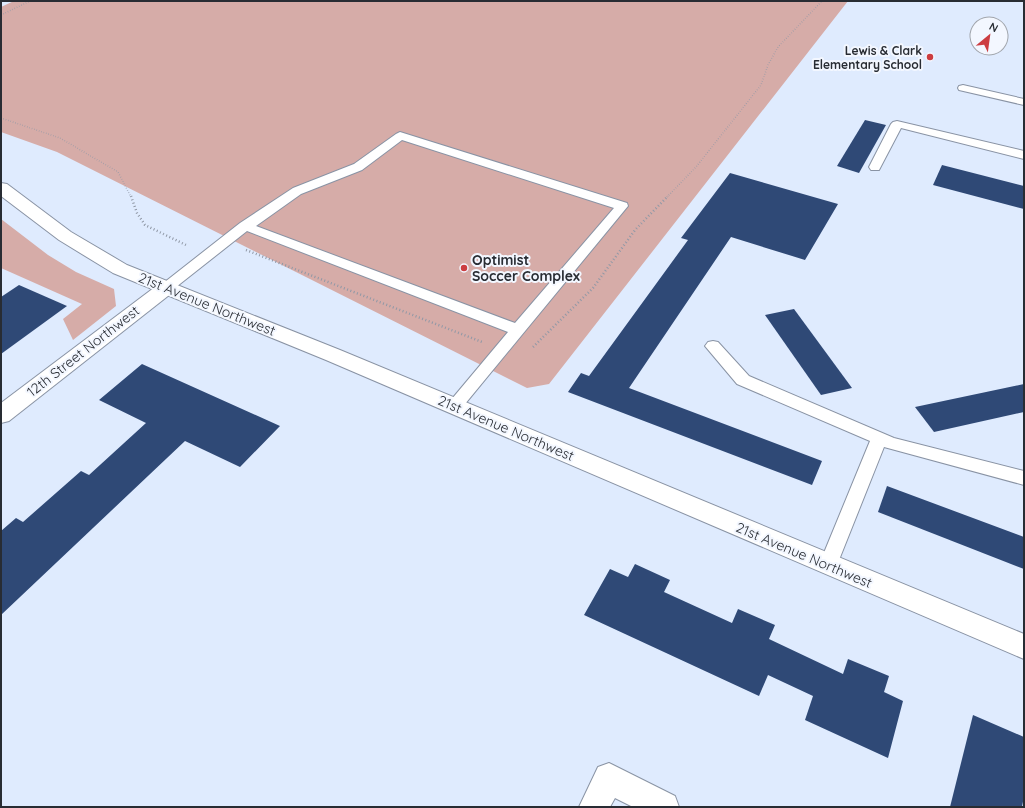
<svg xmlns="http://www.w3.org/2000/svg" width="1025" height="808" viewBox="0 0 1025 808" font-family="Quicksand,sans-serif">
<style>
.green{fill:#d6aca8}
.building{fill:#2f4976}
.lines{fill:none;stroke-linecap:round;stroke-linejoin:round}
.service-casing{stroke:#8993a4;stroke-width:2}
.minor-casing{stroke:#8993a4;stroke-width:2}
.tertiary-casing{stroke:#8993a4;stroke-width:2}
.path-far1{stroke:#9098a6;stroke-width:1.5;stroke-dasharray:0.5 2;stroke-linecap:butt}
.path{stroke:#9098a6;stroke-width:2.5;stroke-dasharray:1 2.5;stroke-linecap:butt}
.service{fill:#fff;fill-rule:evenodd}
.minor{fill:#fff;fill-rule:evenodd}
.tertiary{fill:#fff;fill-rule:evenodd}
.poi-dot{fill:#cc3d41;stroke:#f3f7ff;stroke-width:1.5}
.labels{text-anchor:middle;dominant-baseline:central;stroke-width:4;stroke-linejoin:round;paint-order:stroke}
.far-poi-label{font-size:12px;font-weight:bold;fill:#282c33;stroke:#f3f7ff;text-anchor:end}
.poi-label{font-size:14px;font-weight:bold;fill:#282c33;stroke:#f3f7ff;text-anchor:start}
.street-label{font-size:14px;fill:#282c33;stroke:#f3f7ff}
</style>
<rect width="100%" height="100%" fill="#dfebfe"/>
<!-- green -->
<g class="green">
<path d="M14,1H848L549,384L527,388L57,152L1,132V7Z"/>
<path d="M1,219L48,255L76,272L114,289L116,306L73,340L63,319L82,304L1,268Z"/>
</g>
<!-- building -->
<g class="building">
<path d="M865,120L886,125L859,173L837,166Z"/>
<path d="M942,165L1024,186V209L933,185Z"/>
<path d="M730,173L838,204L805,260L731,237L629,388L822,461L812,485L568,392L581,373L589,376L688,240L681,238Z"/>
<path d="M19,285L67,306L1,354V297Z"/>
<path d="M794,309L852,388L821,395L765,315Z"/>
<path d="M142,364L280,426L240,467L185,441L1,615V531L16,518L23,522L81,471L89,475L146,423L99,400Z"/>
<path d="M1024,384V412L934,432L915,407Z"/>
<path d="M887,486L1024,537V569L878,512Z"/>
<path d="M635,564L670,580L664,592L732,623L738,609L775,625L769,639L843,674L848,659L889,676L884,692L903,701L888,758L805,720L813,696L768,675L759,696L584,615L610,569L628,577Z"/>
<path d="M973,715L1024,737V796L1022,807H950Z"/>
</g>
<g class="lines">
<defs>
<g id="service">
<path d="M963,85L1024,99V105L959,90L958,88L959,86Z"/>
<path d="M897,121L1024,151V159L901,128L879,170H871L869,167L891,124L893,122Z"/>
<path d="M400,132L627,203L628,206L460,410L454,412L448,410L446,406L508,332L247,231L171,291L166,292L161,291L159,288L161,285L240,223L293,188L354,164L396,134ZM402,140L614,208L515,323L256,226L301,194L362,170Z"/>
<path d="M713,341L718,342L749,376L894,438L1024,471V485L884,447L835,570L828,573L821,570L819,565L870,441L737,384L705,346L708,342Z"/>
</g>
<g id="minor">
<path d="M166,282L173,284L176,288L173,292L9,421L1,423V403L159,284Z"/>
<path d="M609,763L675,796L679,807H633L615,798L610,807H579L598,767Z"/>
</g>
<path id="tertiary" d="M1,183L7,184L71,232L127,265L340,350L1024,634V659L326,360L113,273L59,240L1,196Z"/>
</defs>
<!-- service casing -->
<use href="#service" class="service-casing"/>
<!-- minor casing -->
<use href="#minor" class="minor-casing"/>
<!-- tertiary casing -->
<use href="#tertiary" class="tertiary-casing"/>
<!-- path-far1 -->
<g class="path-far1">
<path d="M1,15L30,1"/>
<path d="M1,118L60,138L118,172L131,197"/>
<path d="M667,197L696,167L761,85L768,65L778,47L822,1"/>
</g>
<!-- path -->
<g class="path">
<path d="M131,196L137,213L145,225L188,246"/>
<path d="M246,250L482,342"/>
<path d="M533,347L593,288L635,230L668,196"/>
</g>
<!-- service -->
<use href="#service" class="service"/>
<!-- minor -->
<use href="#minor" class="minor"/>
<!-- tertiary -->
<use href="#tertiary" class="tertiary"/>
</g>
<!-- markers -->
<g class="poi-dot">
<circle cx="930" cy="57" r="4"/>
<circle cx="464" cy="268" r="4"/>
</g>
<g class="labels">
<!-- far-poi labels -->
<g class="far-poi-label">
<text x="922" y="50">Lewis &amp; Clark<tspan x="922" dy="14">Elementary School</tspan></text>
</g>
<!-- poi labels -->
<g class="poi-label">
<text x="472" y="260">Optimist<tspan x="472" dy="16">Soccer Complex</tspan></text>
</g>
<!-- street labels -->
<g class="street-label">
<text transform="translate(207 304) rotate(22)">21st Avenue Northwest</text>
<text transform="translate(83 351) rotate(-38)">12th Street Northwest</text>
<text transform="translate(506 428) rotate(23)">21st Avenue Northwest</text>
<text transform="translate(804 555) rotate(23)">21st Avenue Northwest</text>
</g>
</g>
<!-- border -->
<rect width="1025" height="808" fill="none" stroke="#282c33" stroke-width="4"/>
<!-- north arrow -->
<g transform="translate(989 36) rotate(29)"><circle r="19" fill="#f3f7ff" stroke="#a2a6ad"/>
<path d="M0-3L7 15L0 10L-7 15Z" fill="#cc3d41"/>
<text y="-6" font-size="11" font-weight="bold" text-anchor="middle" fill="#282c33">N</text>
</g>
</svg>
